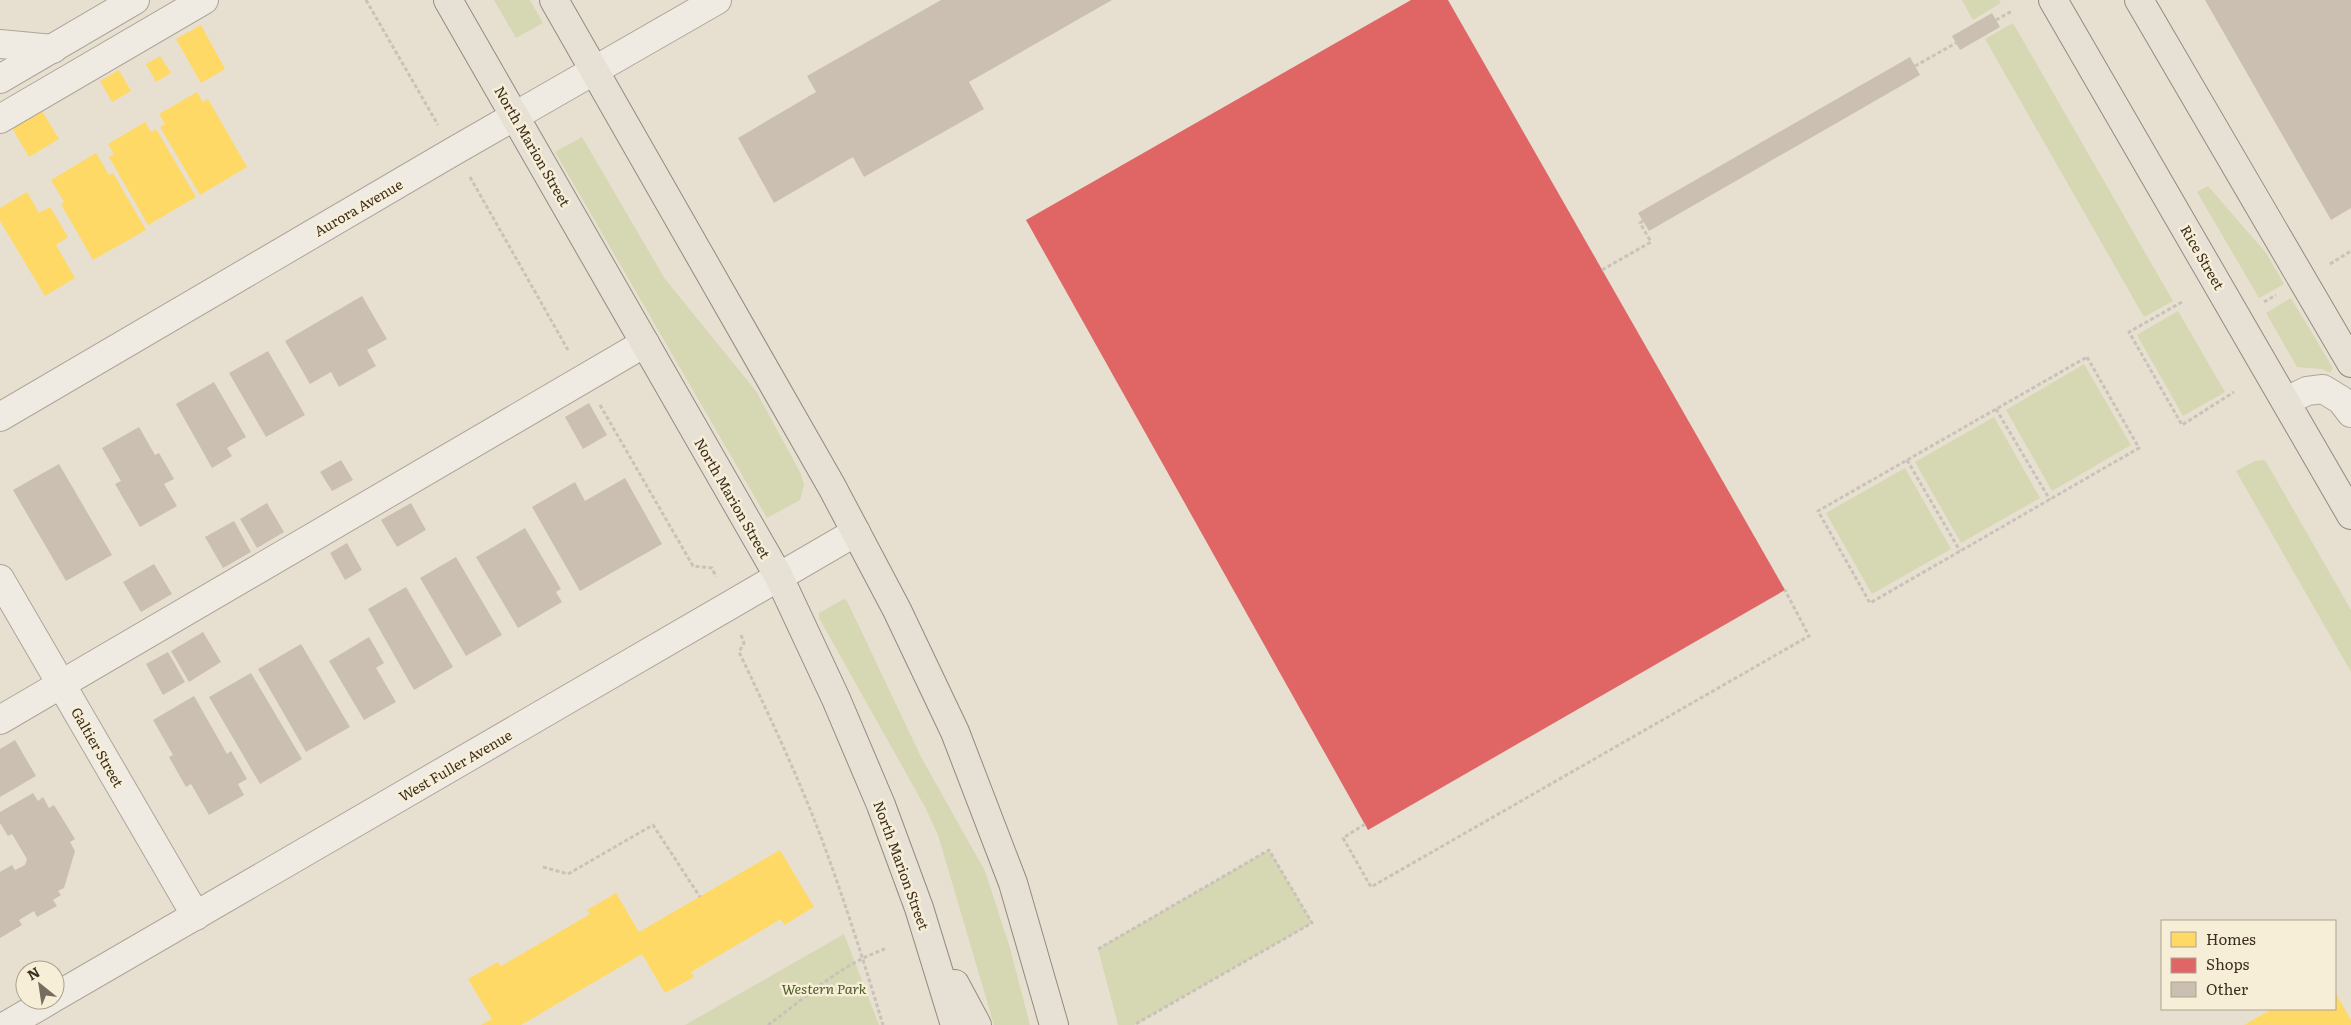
<svg xmlns="http://www.w3.org/2000/svg" width="2351" height="1025" viewBox="0 0 2351 1025" font-family="Literata,serif">
<style>
.green{fill:#d6d7b3}
.homes{fill:#ffd966}
.shops{fill:#e06666}
.building{fill:#cbbfb2}
.lines{fill:none;stroke-linecap:round;stroke-linejoin:round}
.minor-casing{stroke:#ada599;stroke-width:30}
.major-casing{stroke:#928b80;stroke-width:30}
.path{stroke:#c8c2b9;stroke-width:3;stroke-dasharray:4 2.5;stroke-linecap:butt}
.minor{stroke:#efebe3;stroke-width:28}
.major{stroke:#e6e1d4;stroke-width:28}
.labels{text-anchor:middle;dominant-baseline:central;stroke-width:5;stroke-linejoin:round;paint-order:stroke}
.street-label{font-size:14px;fill:#3d2e20;stroke:#f7eed8}
.park-label{font-size:14px;font-style:italic;fill:#4d5a26;stroke:#f7eed8}
</style>
<rect width="100%" height="100%" fill="#e7e0d1"/>
<!-- green -->
<g class="green">
<path d="M494,0H530L543,23L516,38Z"/>
<path d="M1962,0H1999L2001,3L1973,20Z"/>
<path d="M2013,23L2173,301L2144,317L1985,39Z"/>
<path d="M582,137L665,279L756,391L801,474L804,485L800,500L767,518L555,152Z"/>
<path d="M2208,186L2266,253L2284,284L2259,298L2197,192Z"/>
<path d="M2291,298L2333,368L2330,373L2322,369L2297,367L2266,313Z"/>
<path d="M2178,311L2225,392L2183,416L2137,335Z"/>
<path d="M2084,364L2131,445L2052,491L2006,410Z"/>
<path d="M1994,417L2040,498L1961,543L1915,462Z"/>
<path d="M2265,460L2351,610V672L2236,471L2255,461Z"/>
<path d="M1905,468L1951,549L1872,594L1826,513Z"/>
<path d="M844,599L847,601L921,757L985,871L1010,948L1030,1025H994L938,835L925,807L819,618V613Z"/>
<path d="M1269,850L1312,923L1134,1025H1118L1098,949Z"/>
<path d="M844,934L879,1025H685Z"/>
</g>
<!-- homes -->
<g class="homes">
<path d="M201,25L225,69L201,83L176,39Z"/>
<path d="M160,56L171,73L156,82L146,64Z"/>
<path d="M119,70L131,91L112,102L100,81Z"/>
<path d="M197,92L203,102L208,99L247,167L200,195L160,127L165,124L159,114Z"/>
<path d="M42,111L59,139L29,157L12,128Z"/>
<path d="M145,122L151,132L156,129L196,197L148,225L109,157L114,154L108,144Z"/>
<path d="M96,153L109,175L113,173L146,230L93,260L61,204L64,202L51,180Z"/>
<path d="M27,192L39,213L50,207L68,237L56,245L75,278L45,296L0,221V208Z"/>
<path d="M780,850L814,907L784,925L781,919L691,972L694,977L665,993L642,954L521,1025H481L492,1019L468,979L498,962L501,966L590,914L587,910L616,893L639,932Z"/>
<path d="M2335,992L2351,1020V1025H2244L2272,1009H2335Z"/>
</g>
<!-- shops -->
<path class="shops" d="M1411,0H1448L1785,590L1368,830L1026,220Z"/>
<!-- building -->
<g class="building">
<path d="M941,0H1112L969,82L984,109L864,177L853,157L774,203L738,138L816,92L807,76Z"/>
<path d="M2205,0H2351V208L2331,220Z"/>
<path d="M1992,13L2000,27L1960,50L1952,36Z"/>
<path d="M1910,57L1920,75L1649,231L1638,213Z"/>
<path d="M362,296L387,339L367,350L376,366L339,387L331,372L310,384L285,341Z"/>
<path d="M268,351L305,415L266,437L229,373Z"/>
<path d="M214,382L246,437L227,448L232,456L212,468L176,404Z"/>
<path d="M589,403L607,435L583,449L565,417Z"/>
<path d="M139,427L155,455L159,453L174,479L164,484L177,506L140,527L115,484L121,481L102,448Z"/>
<path d="M341,460L353,480L332,491L320,472Z"/>
<path d="M59,464L112,555L66,581L13,490Z"/>
<path d="M625,478L662,544L580,591L532,507L575,482L585,501Z"/>
<path d="M267,503L284,532L257,548L240,519Z"/>
<path d="M411,503L426,530L397,547L381,520Z"/>
<path d="M234,521L251,552L223,568L205,537Z"/>
<path d="M525,528L561,589L556,592L562,602L518,628L476,557Z"/>
<path d="M347,543L362,570L345,580L330,553Z"/>
<path d="M456,557L502,635L466,656L420,578Z"/>
<path d="M154,564L172,594L141,612L123,582Z"/>
<path d="M406,587L453,667L414,690L368,609Z"/>
<path d="M203,632L221,662L189,682L171,651Z"/>
<path d="M369,637L384,663L376,668L396,702L364,720L329,661Z"/>
<path d="M301,644L350,727L306,752L258,669Z"/>
<path d="M168,652L185,682L163,695L146,664Z"/>
<path d="M251,673L302,759L260,784L209,697Z"/>
<path d="M194,696L227,754L231,751L247,779L238,784L244,795L209,815L191,784L186,787L169,757L173,755L153,720Z"/>
<path d="M15,740L36,776L0,797V749Z"/>
<path d="M33,793L38,801L43,797L49,808L54,805L75,839L70,842L75,851L64,888L58,891L61,895L53,900L57,906L37,917L34,911L19,920L22,925L0,938V872L12,865L15,870L25,865L27,859L12,834L8,836L0,823V812Z"/>
</g>
<g class="lines">
<defs>
<g id="minor">
<path d="M0,44L53,49"/>
<path d="M0,79L135,0"/>
<path d="M0,119L204,0"/>
<path d="M2286,401L2307,391L2323,389L2341,400L2351,413"/>
<path d="M0,417L454,151L717,0"/>
<path d="M0,579L196,916"/>
<path d="M0,720L645,343"/>
<path d="M55,997L856,532"/>
<path d="M7,1025L50,1000"/>
</g>
<g id="major">
<path d="M448,0L779,577L836,699L881,805L919,908L955,1025"/>
<path d="M554,0L832,487L897,610L955,732L1013,883L1054,1025"/>
<path d="M2053,0L2351,515"/>
<path d="M2139,0L2351,363"/>
<path d="M955,984L977,1025"/>
</g>
</defs>
<!-- minor casing -->
<use href="#minor" class="minor-casing"/>
<!-- major casing -->
<use href="#major" class="major-casing"/>
<!-- path -->
<g class="path">
<path d="M366,0L438,125"/>
<path d="M1996,20L2012,11"/>
<path d="M1915,66L1956,43"/>
<path d="M470,177L568,350"/>
<path d="M2330,264L2351,251"/>
<path d="M1602,270L1651,242L1640,223L1643,221"/>
<path d="M2182,302L2129,332L2182,425L2234,392"/>
<path d="M2264,302L2276,295"/>
<path d="M2087,357L2139,448L1870,603L1818,511Z"/>
<path d="M600,405L693,566L712,568L716,577"/>
<path d="M1996,409L2050,500"/>
<path d="M1907,460L1960,551"/>
<path d="M741,635L744,643L739,652C768,713 797,774 821,837C844,899 864,962 883,1025"/>
<path d="M1365,824L1343,838L1371,887L1809,636L1785,590"/>
<path d="M543,867L568,874L653,825L700,897"/>
<path d="M1098,949L1269,850L1312,923L1134,1025"/>
<path d="M768,1025C805,998 841,964 885,949"/>
</g>
<!-- minor -->
<use href="#minor" class="minor"/>
<!-- major -->
<use href="#major" class="major"/>
</g>
<g class="labels">
<!-- street labels -->
<g class="street-label">
<text transform="translate(533 146) rotate(60)">North Marion Street</text>
<text transform="translate(358 207) rotate(-30)">Aurora Avenue</text>
<text transform="translate(2203 257) rotate(60)">Rice Street</text>
<text transform="translate(733 498) rotate(60)">North Marion Street</text>
<text transform="translate(98 747) rotate(60)">Galtier Street</text>
<text transform="translate(455 765) rotate(-30)">West Fuller Avenue</text>
<text transform="translate(902 865) rotate(70)">North Marion Street</text>
</g>
<!-- park labels -->
<g class="park-label">
<text x="824" y="988">Western Park</text>
</g>
</g>
<!-- legend -->
<rect x="2161" y="920" width="175" height="90" fill="#f7eed8" stroke="#ada18e"/>
<rect x="2171" y="932" width="25" height="15" fill="#ffd966" stroke="#ada18e"/>
<text x="2206" y="945" font-size="15" fill="#3d2e20">Homes</text>
<rect x="2171" y="958" width="25" height="15" fill="#e06666" stroke="#ada18e"/>
<text x="2206" y="970" font-size="15" fill="#3d2e20">Shops</text>
<rect x="2171" y="982" width="25" height="15" fill="#cbbfb2" stroke="#ada18e"/>
<text x="2206" y="995" font-size="15" fill="#3d2e20">Other</text>
<!-- north arrow -->
<g transform="translate(40 985) rotate(330)"><circle r="24" fill="#f7eed8" stroke="#ada18e"/>
<path d="M0-4L9 19L0 12L-9 19Z" fill="#786c5e"/>
<text y="-8" font-size="14" font-weight="bold" text-anchor="middle" fill="#3d2e20">N</text>
</g>
</svg>
